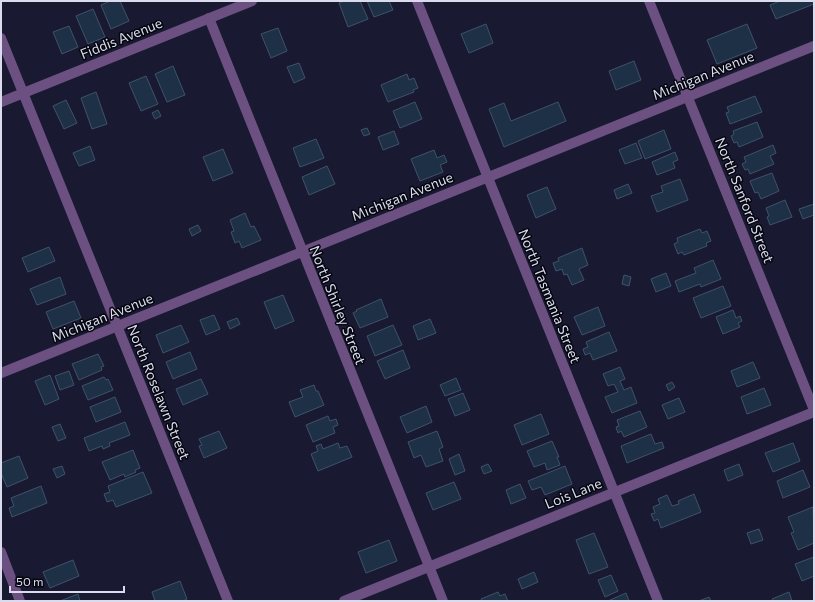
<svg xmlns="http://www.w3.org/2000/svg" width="815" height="602" viewBox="0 0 815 602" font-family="Commissioner,sans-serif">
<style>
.building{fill:#1d3046;stroke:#3e5269}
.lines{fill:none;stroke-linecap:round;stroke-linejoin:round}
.street{stroke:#6c5081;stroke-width:10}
.labels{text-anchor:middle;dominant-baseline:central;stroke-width:3;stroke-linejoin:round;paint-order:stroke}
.street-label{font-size:14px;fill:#dadced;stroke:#060610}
</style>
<rect width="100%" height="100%" fill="#191a32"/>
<!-- building -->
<g class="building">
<path d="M110,1H120L129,21L111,29L101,5Z"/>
<path d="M344,1H360L368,19L348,27L339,3Z"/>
<path d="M367,1H389L393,10L374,17Z"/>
<path d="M780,1H814V4L776,19L770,5Z"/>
<path d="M93,9L105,37L88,44L76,16Z"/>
<path d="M486,24L493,43L469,53L461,34Z"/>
<path d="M747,24L757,48L717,64L707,40Z"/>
<path d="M69,26L78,47L62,54L53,32Z"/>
<path d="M278,28L287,51L271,58L261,34Z"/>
<path d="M634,61L641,80L616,90L609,71Z"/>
<path d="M299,63L305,78L294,83L287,67Z"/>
<path d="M173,66L185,95L167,102L155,74Z"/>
<path d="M407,74L409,80L414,78L418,88L413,90L414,92L388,102L381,85Z"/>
<path d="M146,76L158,104L141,111L129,83Z"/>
<path d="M96,92L107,124L92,129L81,98Z"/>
<path d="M755,96L762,112L730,124L726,113L729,112L727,107Z"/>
<path d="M66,100L77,123L64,129L53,106Z"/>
<path d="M415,102L422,119L400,128L393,111Z"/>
<path d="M558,102L566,121L504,147L489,109L504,103L511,121Z"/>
<path d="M158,110L161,116L155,119L152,113Z"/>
<path d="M757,122L763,137L739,147L737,142L734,143L731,136L734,134L733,131Z"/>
<path d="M367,128L370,134L364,136L361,130Z"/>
<path d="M664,130L671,149L645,159L638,141Z"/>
<path d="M394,131L399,144L383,150L378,137Z"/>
<path d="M316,139L324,158L300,167L293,148Z"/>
<path d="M636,143L642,158L625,164L619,150Z"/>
<path d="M773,145L776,153L770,156L774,164L750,174L748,169L745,170L742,164L746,162L744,157Z"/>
<path d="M90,146L95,160L79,166L73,153Z"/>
<path d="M223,149L233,173L213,181L203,157Z"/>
<path d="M434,150L437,158L444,155L447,162L440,165L443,172L420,181L411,159Z"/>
<path d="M675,152L678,160L673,162L675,168L657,175L652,162Z"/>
<path d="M327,166L335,184L309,195L302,177Z"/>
<path d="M772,173L779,191L761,199L758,192L755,193L750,181Z"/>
<path d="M680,179L688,200L657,212L651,196L663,192L661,186Z"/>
<path d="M628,184L632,193L617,199L614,190Z"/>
<path d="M547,187L556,209L536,218L527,195Z"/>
<path d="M785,200L792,217L770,225L767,217L769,216L766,208Z"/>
<path d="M814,204V215L803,219L799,209Z"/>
<path d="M245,213L251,227L254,226L261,240L242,248L239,241L235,243L231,232L234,231L230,220Z"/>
<path d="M198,225L201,231L192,236L189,229Z"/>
<path d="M700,229L702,233L707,231L711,241L706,243L707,246L684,255L682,252L678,254L674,244L678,242L677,238Z"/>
<path d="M49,247L55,261L28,272L22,258Z"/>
<path d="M582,248L588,265L579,269L584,280L572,285L567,274L564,275L562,269L556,271L553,263L559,261L558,258Z"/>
<path d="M713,260L721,279L701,287L700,284L679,292L675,281L696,273L694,268Z"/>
<path d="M666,273L671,286L656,292L651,279Z"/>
<path d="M624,275L631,277L629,286L622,284Z"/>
<path d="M60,277L66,294L37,305L30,289Z"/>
<path d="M723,286L731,306L701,318L693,298Z"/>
<path d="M283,295L294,321L275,329L264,302Z"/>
<path d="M381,299L388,317L360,328L353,313L357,311L356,310Z"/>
<path d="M74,301L81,318L53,329L46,312Z"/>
<path d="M598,307L605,326L582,335L574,317Z"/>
<path d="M733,310L736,318L740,316L742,321L738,323L740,327L723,334L716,317Z"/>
<path d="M214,315L220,329L206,335L200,320Z"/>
<path d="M237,318L240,324L230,329L227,322Z"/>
<path d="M430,319L436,333L418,340L413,326Z"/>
<path d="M181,325L189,342L163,353L156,335Z"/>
<path d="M393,325L402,345L375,356L367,336Z"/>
<path d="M609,332L617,351L593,360L590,353L585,355L583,349L588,347L586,342Z"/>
<path d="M403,350L410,368L385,379L377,361Z"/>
<path d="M190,352L197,369L173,379L166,362Z"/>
<path d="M98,354L104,366L101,367L102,370L79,380L72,364Z"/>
<path d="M753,362L760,378L737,387L731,371Z"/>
<path d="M620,367L625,379L620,381L624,390L631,387L637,403L612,413L605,397L618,392L614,384L608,386L603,374Z"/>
<path d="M69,371L74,385L60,390L55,376Z"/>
<path d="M50,375L59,399L45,405L35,381Z"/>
<path d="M104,377L106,380L108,379L113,390L88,400L82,386Z"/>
<path d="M456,378L461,390L445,396L440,385Z"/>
<path d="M201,379L208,394L183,405L176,389Z"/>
<path d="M672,382L675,387L669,391L666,385Z"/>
<path d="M314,385L316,391H318L324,405L295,417L289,402L303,397L300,390Z"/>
<path d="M764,388L771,405L747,414L741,397Z"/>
<path d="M463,393L470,410L455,416L448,399Z"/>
<path d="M115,397L121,412L96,422L90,407Z"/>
<path d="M679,398L685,412L668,419L662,405Z"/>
<path d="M426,406L432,422L407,433L400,417Z"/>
<path d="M640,411L647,427L624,437L621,431L618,433L616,427L619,426L617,420Z"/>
<path d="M541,414L549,434L522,445L514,425Z"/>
<path d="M328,416L330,421L336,419L338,425L333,427L335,433L313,442L306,425Z"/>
<path d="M125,422L130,435L109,443L110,446L103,449L102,446L89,451L84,438Z"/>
<path d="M60,424L66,438L58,441L52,427Z"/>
<path d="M219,431L227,448L204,458L199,446L202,445L199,439Z"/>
<path d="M437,431L443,447L439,449L443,461L426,467L421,455L414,458L408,442Z"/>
<path d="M651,434L655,444L662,442L664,448L627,463L621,446Z"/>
<path d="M552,441L559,457H557L560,465L547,470L545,463L534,467L527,451Z"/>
<path d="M338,443L340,448L347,446L352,457L318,471L311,454L318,451L316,446L321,444L323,449Z"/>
<path d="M793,443L800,461L773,472L765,453Z"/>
<path d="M133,450L140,468L135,470L136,472L125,477L124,474L110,480L102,462Z"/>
<path d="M459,454L465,471L455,475L449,459Z"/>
<path d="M19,456L28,478L7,487L1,473V463Z"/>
<path d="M488,464L492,471L484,474L481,467Z"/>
<path d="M739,464L743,475L728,481L724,470Z"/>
<path d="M62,466L65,474L57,478L53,469Z"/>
<path d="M565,466L572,484L545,495L541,487L532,490L528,481Z"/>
<path d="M803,470L810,487L783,498L777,481Z"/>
<path d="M143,472L152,493L116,507L113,500L107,502L104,494L110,492L108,486Z"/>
<path d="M454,482L461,499L433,510L426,493Z"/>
<path d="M520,484L526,498L511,504L506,490Z"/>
<path d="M41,486L47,503L12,517L9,508L14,506L11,498Z"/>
<path d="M694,494L701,512L661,528L658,519L654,521L651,514L655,513L653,507L660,504L658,499L667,495L672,506L679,504L678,501Z"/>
<path d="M813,507L814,543L798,550L791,533L794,532L788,517Z"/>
<path d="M759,529L763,540L751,544L747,533Z"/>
<path d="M594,533L608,567L589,574L576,540Z"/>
<path d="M389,540L397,561L366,573L358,552Z"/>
<path d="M814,557V576L802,581L795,564Z"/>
<path d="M73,560L79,576L50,588L43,572Z"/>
<path d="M534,572L538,582L522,589L518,579Z"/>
<path d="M611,575L618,591L605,597L598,580Z"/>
<path d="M180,581L187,599L183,601H155L152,592Z"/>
<path d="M498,592L500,596L505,594L508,601H482L481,599Z"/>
<path d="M789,592L792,601H773L772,599Z"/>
<path d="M626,593L629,601H608Z"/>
<path d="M78,594L80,601H60Z"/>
<path d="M709,597L711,601H699Z"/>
</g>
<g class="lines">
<!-- street -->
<g class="street">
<path d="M417,1L658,601"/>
<path d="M649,1L814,410"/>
<path d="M209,18L443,601"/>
<path d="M1,38L228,601"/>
<path d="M1,102L252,1"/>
<path d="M1,373L814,46"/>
<path d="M1,552L20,601"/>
<path d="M344,601L814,412"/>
</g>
</g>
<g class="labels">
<!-- street labels -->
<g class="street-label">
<text transform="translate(121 38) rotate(-22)">Fiddis Avenue</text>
<text transform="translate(703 75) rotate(-22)">Michigan Avenue</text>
<text transform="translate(402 196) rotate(-22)">Michigan Avenue</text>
<text transform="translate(745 200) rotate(68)">North Sanford Street</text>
<text transform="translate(550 296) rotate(68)">North Tasmania Street</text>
<text transform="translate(338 305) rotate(68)">North Shirley Street</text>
<text transform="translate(102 317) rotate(-22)">Michigan Avenue</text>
<text transform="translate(159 392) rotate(68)">North Roselawn Street</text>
<text transform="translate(573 493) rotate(-22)">Lois Lane</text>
</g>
</g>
<!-- border -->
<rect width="815" height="602" fill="none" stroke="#dadced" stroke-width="4"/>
<!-- scale -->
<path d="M10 586v6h114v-6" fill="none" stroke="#dadced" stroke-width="2"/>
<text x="16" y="586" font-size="12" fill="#dadced" stroke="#060610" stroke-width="3" paint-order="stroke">50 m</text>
</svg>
